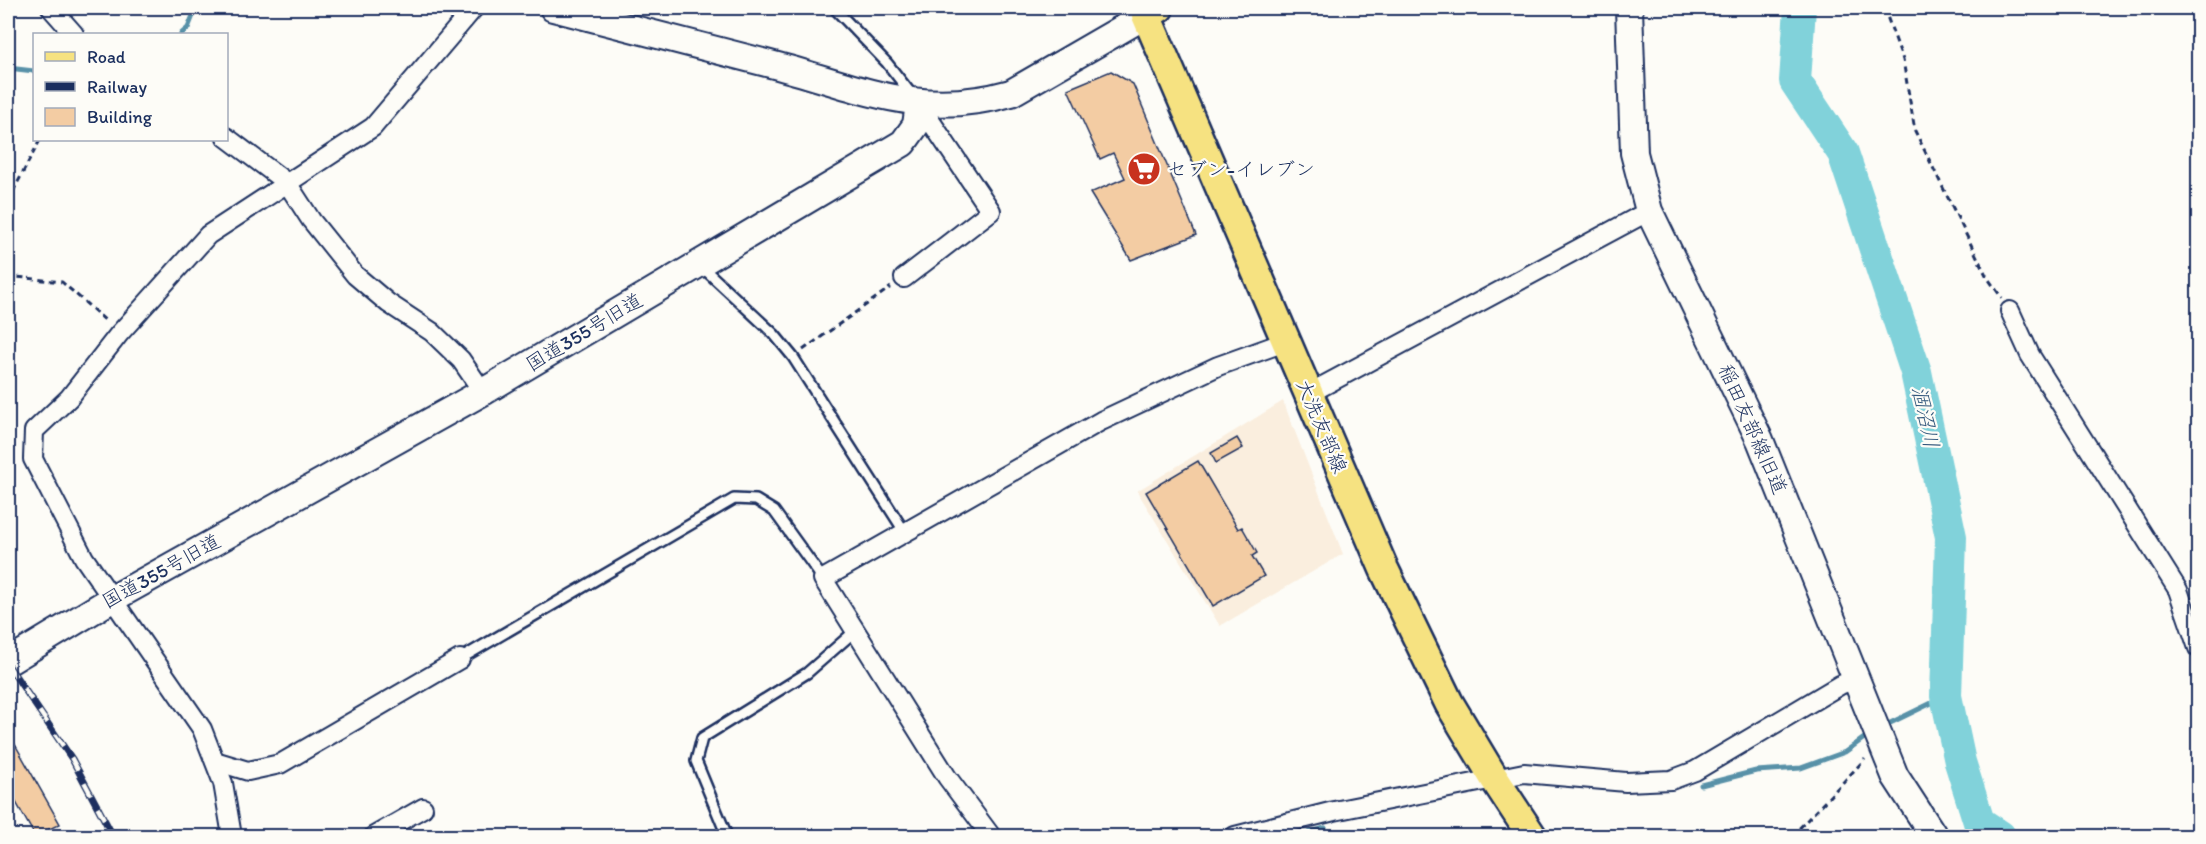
<svg xmlns="http://www.w3.org/2000/svg" width="2206" height="844" viewBox="0 0 2206 844" font-family="Itim,'Klee One',sans-serif">
<style>
.built{fill:#faeede}
.lines{fill:none;stroke-linecap:round;stroke-linejoin:round}
.stream{stroke:#5891a8;stroke-width:5}
.river{stroke:#81d2da;stroke-width:32}
.building{fill:#f3cca3;stroke:#1b2f5e;stroke-width:1.5}
.lane-casing{stroke:#1b2f5e;stroke-width:14}
.street-casing{stroke:#1b2f5e;stroke-width:22}
.secondary-casing{stroke:#1b2f5e;stroke-width:30}
.primary-casing{stroke:#1b2f5e;stroke-width:33}
.path{stroke:#1b2f5e;stroke-width:3;stroke-dasharray:6 4.5;stroke-linecap:butt}
.lane{stroke:#fdfcf7;stroke-width:9}
.street{stroke:#fdfcf7;stroke-width:18}
.secondary{stroke:#fdfcf7;stroke-width:26}
.primary{stroke:#f6e281;stroke-width:28}
.rail-casing{stroke:#1b2f5e;stroke-width:7}
.rail{stroke:#fdfcf7;stroke-width:4.5;stroke-dasharray:14;stroke-linecap:butt}
.labels{text-anchor:middle;dominant-baseline:central;stroke-width:4.5;stroke-linejoin:round;paint-order:stroke}
.poi-label{font-size:20px;fill:#1b2f5e;stroke:#fdfcf7;text-anchor:start}
.street-label{font-size:20px;fill:#1b2f5e;stroke:#fdfcf7}
.water-label{font-size:21px;font-style:italic;fill:#34587d;stroke:#fdfcf7}
</style>
<rect width="100%" height="100%" fill="#fdfcf7"/>
<filter id="ink" filterUnits="userSpaceOnUse"><feTurbulence type="fractalNoise" baseFrequency=".0167" numOctaves="2"/><feDisplacementMap in="SourceGraphic" scale="12" xChannelSelector="R" yChannelSelector="G"/><feConvolveMatrix kernelMatrix="1 2 1 2 8 2 1 2 1" color-interpolation-filters="sRGB"/></filter>
<g filter="url(#ink)">
<!-- built -->
<path class="built" d="M1283,401L1343,554L1220,626L1137,491Z"/>
<g class="lines">
<!-- stream -->
<g class="stream">
<path d="M181,34L188,28L194,13L192,8"/>
<path d="M8,68L34,71"/>
<path d="M1882,727L1946,696"/>
<path d="M1701,785L1756,771L1801,768L1845,752L1871,733"/>
<path d="M1299,836L1325,828"/>
</g>
<!-- river -->
<path class="river" d="M1800,8L1795,81L1843,153L1916,372L1951,537L1946,696L1960,762L1979,822L2000,836"/>
</g>
<!-- building -->
<g class="building">
<path d="M1111,71L1133,84L1196,235L1131,260L1090,193L1125,178L1113,153L1100,159L1068,89Z"/>
<path d="M1237,438L1243,448L1216,463L1211,453Z"/>
<path d="M1198,461L1238,529L1242,527L1257,553L1252,556L1264,576L1213,606L1146,492Z"/>
<path d="M8,732L60,824L35,836L8,788Z"/>
</g>
<g class="lines">
<defs>
<g id="lane">
<path d="M834,8L887,63L912,95"/>
<path d="M700,265L774,334L793,357L904,531"/>
<path d="M460,659L734,499L756,500L774,511L823,579"/>
<path d="M727,836L696,761L702,738L807,673L855,631"/>
</g>
<g id="street">
<path d="M51,8L74,34"/>
<path d="M226,137L287,183L311,220L355,275L388,303L432,332L461,360L483,392"/>
<path d="M904,278L991,211L919,104"/>
<path d="M2010,311L2030,355L2178,590L2198,648"/>
<path d="M1308,394L1649,211"/>
<path d="M215,761L248,771L280,764L460,659"/>
<path d="M232,836L223,783L202,729L84,558L33,459L34,431L69,398L119,334L208,235L373,127L474,8"/>
<path d="M374,836L423,808"/>
<path d="M991,836L947,777L823,579L1101,421L1218,366L1285,342"/>
<path d="M1235,836L1334,811L1524,773L1626,782L1671,780L1695,771L1840,685L1855,679"/>
</g>
<g id="secondary">
<path d="M553,8C627,27 701,46 774,65C862,88 918,119 1011,93L1146,15L1143,8"/>
<path d="M1629,8L1634,153L1649,211L1760,440L1895,776L1934,836"/>
<path d="M8,662L112,599L483,392L903,143L916,125L919,104"/>
</g>
<path id="primary" d="M1159,8L1146,15L1384,569L1449,703L1494,778L1532,836"/>
</defs>
<!-- lane casing -->
<use href="#lane" class="lane-casing"/>
<!-- street casing -->
<use href="#street" class="street-casing"/>
<!-- secondary casing -->
<use href="#secondary" class="secondary-casing"/>
<!-- primary casing -->
<use href="#primary" class="primary-casing"/>
<!-- path -->
<g class="path">
<path d="M1884,8L1903,60L1915,131L1987,277L2002,298"/>
<path d="M8,201L40,140"/>
<path d="M8,276L62,282L107,322"/>
<path d="M803,350L891,287"/>
<path d="M1792,836L1865,759"/>
</g>
<!-- lane -->
<use href="#lane" class="lane"/>
<!-- street -->
<use href="#street" class="street"/>
<!-- secondary -->
<use href="#secondary" class="secondary"/>
<!-- primary -->
<use href="#primary" class="primary"/>
<defs>
<path id="rail" d="M8,665L72,759L113,836"/>
</defs>
<!-- rail casing -->
<use href="#rail" class="rail-casing"/>
<!-- rail -->
<use href="#rail" class="rail"/>
</g>
</g>
<!-- icons -->
<defs>
<symbol id="supermarket-disc" viewBox="-11 -11 22 22"><circle r="9.5" fill="#c8321e" stroke="#fdfcf7"/><path d="M-6-5.5h2.5l.6 2H6L4.5 2H-2.5L-4.4-4H-6ZM-1.5 3.2a1.3 1.3 0 1 0 .1 0ZM3 3.2a1.3 1.3 0 1 0 .1 0Z" fill="#fff"/></symbol>
</defs>
<g fill-rule="evenodd">
<use href="#supermarket-disc" x="1125" y="150" width="38" height="38"/>
</g>
<g class="labels">
<!-- poi labels -->
<g class="poi-label">
<text x="1167" y="169">セブン-イレブン</text>
</g>
<!-- street labels -->
<g class="street-label">
<text transform="translate(584 332) rotate(-31)">国道355号旧道</text>
<text transform="translate(1322 426) rotate(67)">大洗友部線</text>
<text transform="translate(1753 429) rotate(66)">稲田友部線旧道</text>
<text transform="translate(161 571) rotate(-29)">国道355号旧道</text>
</g>
<!-- water labels -->
<g class="water-label">
<text transform="translate(1926 417) rotate(78)">涸沼川</text>
</g>
</g>
<!-- margin -->
<rect width="2206" height="844" fill="none" stroke="#fdfcf7" stroke-width="30"/>
<rect x="15" y="15" width="2176" height="814" fill="none" stroke="#1b2f5e" stroke-width="2" filter="url(#ink)"/>
<!-- legend -->
<rect x="33" y="33" width="195" height="108" fill="#fdfcf7" stroke="#a3aaba" stroke-width="1.5"/>
<rect x="45" y="52" width="30" height="9" fill="#f6e281" stroke="#a3aaba" stroke-width="1.5"/>
<text x="87" y="63" font-size="18" fill="#1b2f5e">Road</text>
<rect x="45" y="82" width="30" height="9" fill="#1b2f5e" stroke="#a3aaba" stroke-width="1.5"/>
<text x="87" y="93" font-size="18" fill="#1b2f5e">Railway</text>
<rect x="45" y="108" width="30" height="18" fill="#f3cca3" stroke="#a3aaba" stroke-width="1.5"/>
<text x="87" y="123" font-size="18" fill="#1b2f5e">Building</text>
</svg>
